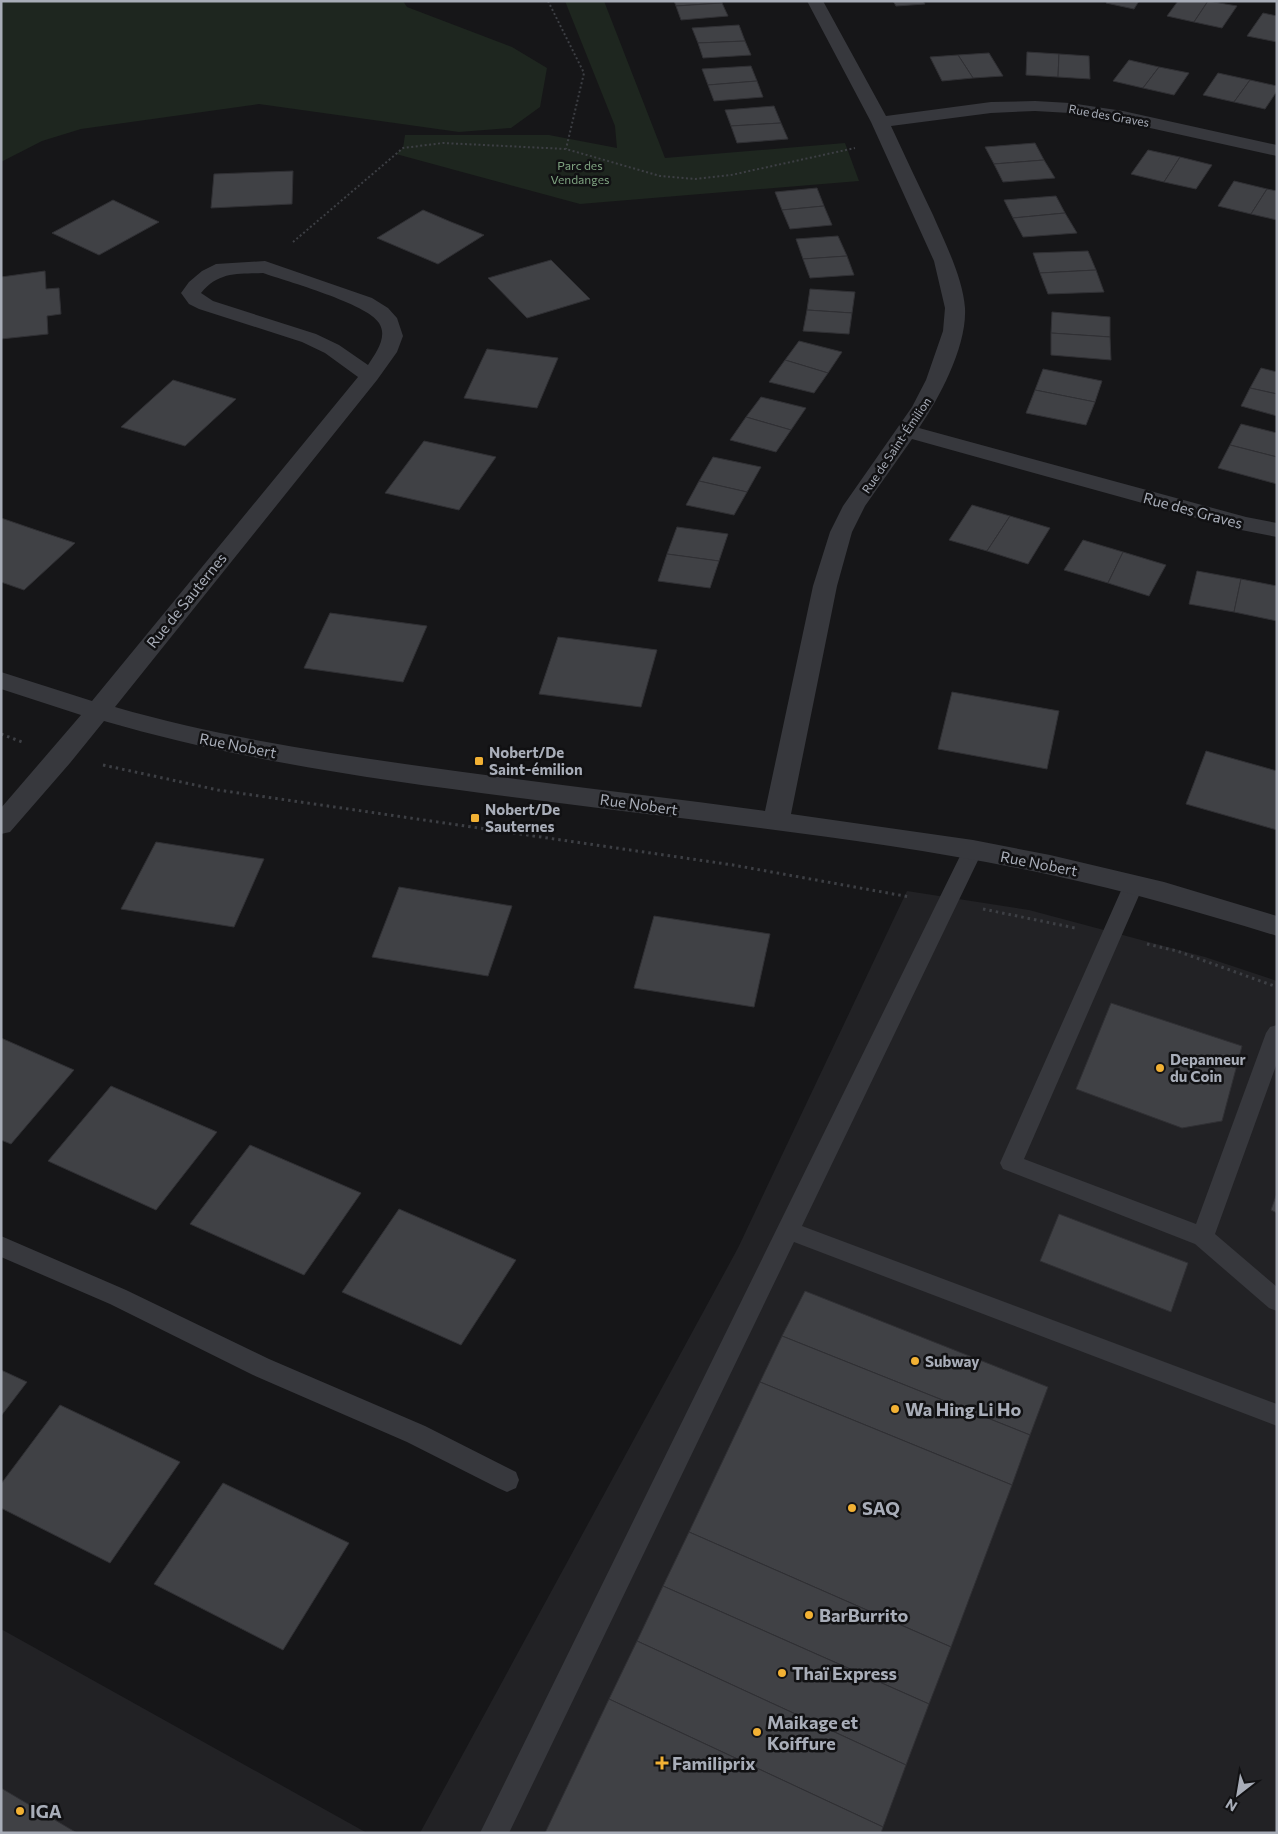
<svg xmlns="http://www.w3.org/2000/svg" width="1278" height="1834" viewBox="0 0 1278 1834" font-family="Commissioner,sans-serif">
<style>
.built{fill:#222225}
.green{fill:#1e261f}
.building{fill:#404145;stroke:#303034}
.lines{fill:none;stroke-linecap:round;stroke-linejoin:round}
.path-far1{stroke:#3d3f44;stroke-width:2;stroke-dasharray:2 2.5;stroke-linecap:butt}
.path{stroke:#3d3f44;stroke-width:3;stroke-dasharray:2.5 4;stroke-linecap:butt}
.service{fill:#37383d;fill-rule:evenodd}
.minor{fill:#37383d;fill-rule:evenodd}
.poi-dot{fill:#f2b134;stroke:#111113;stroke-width:2}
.labels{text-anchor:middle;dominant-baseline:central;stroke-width:5;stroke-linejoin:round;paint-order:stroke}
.far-street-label{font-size:12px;fill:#a8adb8;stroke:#111113}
.far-park-label{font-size:12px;fill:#7fa381;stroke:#111113}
.street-label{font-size:15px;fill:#a8adb8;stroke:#111113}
.poi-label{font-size:15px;font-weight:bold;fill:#a8adb8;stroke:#111113;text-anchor:start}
.near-poi-label{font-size:18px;font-weight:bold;fill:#a8adb8;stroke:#111113;text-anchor:start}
</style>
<rect width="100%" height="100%" fill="#161618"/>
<!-- built -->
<g class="built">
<path d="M907,891L1029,910L1205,957L1277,981V1833H420L738,1248Z"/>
<path d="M1,1629L367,1833H1Z"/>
</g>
<!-- green -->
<g class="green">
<path d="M1,1H403L407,7L512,47L547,68L540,107L511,128L459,132L259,104L81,129L42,141L1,162Z"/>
<path d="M565,1H604L665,158L845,143L859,181L580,204L396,154L403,148L405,135H549L617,148L615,126Z"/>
</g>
<!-- building -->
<g class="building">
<path d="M674,1H722V3L676,6Z"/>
<path d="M893,1H923L925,4L896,6Z"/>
<path d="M1107,1H1139L1134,9L1106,3Z"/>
<path d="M1178,1H1208L1194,22L1167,16Z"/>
<path d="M1208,1L1237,6L1222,28L1194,22Z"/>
<path d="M722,3L728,16L681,20L676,6Z"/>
<path d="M1263,13L1277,16V42L1247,36Z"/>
<path d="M739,25L745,41L698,43L692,28Z"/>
<path d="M745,41L751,55L703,58L698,43Z"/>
<path d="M1027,52L1059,54L1058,77L1026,75Z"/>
<path d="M989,53L1003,76L973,78L958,55Z"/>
<path d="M1059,54L1089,56L1090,79L1058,77Z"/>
<path d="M958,55L973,78L942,81L930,57Z"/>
<path d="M1129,60L1159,67L1143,88L1113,81Z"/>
<path d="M751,66L757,81L708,85L702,69Z"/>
<path d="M1159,67L1189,73L1174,95L1143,88Z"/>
<path d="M1218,73L1250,80L1234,102L1203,95Z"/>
<path d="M1250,80L1277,86V91L1265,109L1234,102Z"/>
<path d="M757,81L763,97L714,101L708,85Z"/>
<path d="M774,106L781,123L731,126L725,110Z"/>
<path d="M781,123L788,139L737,143L731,126Z"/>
<path d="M1035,143L1044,160L994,164L985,147Z"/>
<path d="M1148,150L1180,157L1164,182L1131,174Z"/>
<path d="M1180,157L1212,165L1196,189L1164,182Z"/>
<path d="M1044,160L1055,178L1003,182L994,164Z"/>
<path d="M293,171L292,204L211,208L214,174Z"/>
<path d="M1234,181L1267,189L1251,214L1218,206Z"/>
<path d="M817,188L824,206L782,210L775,192Z"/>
<path d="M1267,189L1277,191V220L1251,214Z"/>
<path d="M1056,196L1065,213L1013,218L1004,200Z"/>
<path d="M113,200L159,222L99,255L52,233Z"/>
<path d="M824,206L832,225L790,229L782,210Z"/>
<path d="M423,210L451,222L484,235L438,264L377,238Z"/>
<path d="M1065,213L1077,233L1023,237L1013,218Z"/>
<path d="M838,236L847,256L803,259L796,239Z"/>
<path d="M1088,251L1096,270L1040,273L1033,253Z"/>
<path d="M847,256L854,275L810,278L803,259Z"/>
<path d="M551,260L590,299L527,318L488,278Z"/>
<path d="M1096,270L1104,292L1048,294L1040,273Z"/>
<path d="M45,271L46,289L59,288L61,314L47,316L48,334L1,339V277Z"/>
<path d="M810,289L855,292L852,313L807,310Z"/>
<path d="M807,310L852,313L849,334L803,331Z"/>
<path d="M1052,312L1110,317V337L1051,333Z"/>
<path d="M1051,333L1110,337L1111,360L1051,355Z"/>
<path d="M799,341L842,352L828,373L785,360Z"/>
<path d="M487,349L558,358L537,408L464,398Z"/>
<path d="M785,360L828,373L814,393L769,382Z"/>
<path d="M1261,368L1277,372V394L1250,388Z"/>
<path d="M1043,369L1102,381L1095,402L1035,390Z"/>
<path d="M173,380L236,399L185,446L121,427Z"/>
<path d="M1250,388L1277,394V416L1241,406Z"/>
<path d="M1035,390L1095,402L1086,425L1026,413Z"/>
<path d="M761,397L806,408L791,430L746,417Z"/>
<path d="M746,417L791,430L776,452L730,440Z"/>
<path d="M1241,424L1277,433V457L1230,445Z"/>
<path d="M424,441L496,457L459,510L385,493Z"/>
<path d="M1230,445L1277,457V484L1218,468Z"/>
<path d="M713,457L761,467L747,492L699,481Z"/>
<path d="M699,481L747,492L734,515L686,505Z"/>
<path d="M972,505L1010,516L987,551L949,540Z"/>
<path d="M1010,516L1050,528L1028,564L987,551Z"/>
<path d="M1,518L36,530L75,543L24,590L1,582Z"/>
<path d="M677,527L728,534L719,561L667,554Z"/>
<path d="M1083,540L1123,552L1108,583L1064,570Z"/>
<path d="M1123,552L1166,565L1149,596L1108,583Z"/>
<path d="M667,554L719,561L710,588L658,581Z"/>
<path d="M1197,571L1241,579L1234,612L1189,604Z"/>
<path d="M1241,579L1277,586V621L1234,612Z"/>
<path d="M330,613L427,626L403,682L304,668Z"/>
<path d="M558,637L657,650L641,707L539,694Z"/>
<path d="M952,692L1059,711L1047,769L938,749Z"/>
<path d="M1206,751L1277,771V830L1186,804Z"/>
<path d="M156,842L264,859L234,927L121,909Z"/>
<path d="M399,887L512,906L488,976L372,957Z"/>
<path d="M654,916L770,934L754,1007L634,988Z"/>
<path d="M1111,1003L1242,1046L1222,1121L1182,1128L1076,1089Z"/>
<path d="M1,1038L74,1070L11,1144L1,1140Z"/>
<path d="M111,1086L217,1132L156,1210L48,1161Z"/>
<path d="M250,1145L361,1193L304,1275L190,1224Z"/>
<path d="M1277,1193V1213L1271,1210Z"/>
<path d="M399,1209L516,1260L461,1345L342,1292Z"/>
<path d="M1059,1214L1188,1263L1171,1312L1040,1261Z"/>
<path d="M805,1291L1048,1387L1030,1435L782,1336Z"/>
<path d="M782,1336L1030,1435L1012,1485L760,1382Z"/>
<path d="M1,1370L27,1382L1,1416Z"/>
<path d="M760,1382L1012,1485L951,1647L689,1532Z"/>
<path d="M60,1405L180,1462L110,1563L1,1508V1484Z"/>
<path d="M223,1483L349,1543L283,1650L154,1584Z"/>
<path d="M689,1532L951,1647L929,1704L663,1586Z"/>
<path d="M663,1586L929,1704L906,1765L637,1641Z"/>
<path d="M637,1641L906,1765L883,1827L609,1699Z"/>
<path d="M609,1699L883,1827L881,1833H545Z"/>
<path d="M1,1788L77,1833H1Z"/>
</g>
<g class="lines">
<!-- path-far1 -->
<g class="path-far1">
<path d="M548,1L584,73L566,149"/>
<path d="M293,242L403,148L443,143L566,149L660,176L695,179L731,175L855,148"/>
</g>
<!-- path -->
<g class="path">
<path d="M1,734L22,742"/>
<path d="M103,765L218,790L733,865L910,897"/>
<path d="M983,909L1075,928"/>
<path d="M1147,944L1177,951L1277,987"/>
</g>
<!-- service -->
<g class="service">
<path d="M973,843L980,845L983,850L802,1226L1277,1404V1426L794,1242L509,1833H480L963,850L966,845Z"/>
<path d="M1134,877L1141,879L1144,884L1024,1159L1196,1224L1266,1033L1270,1027L1277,1025V1063L1215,1234L1277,1287V1311L1269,1308L1195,1244L1003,1169L1000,1163L1124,884L1127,879Z"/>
<path d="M1,1236L126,1290L269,1359L425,1426L516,1472L519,1480L516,1488L507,1492L498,1488L407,1442L253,1375L110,1304L1,1257Z"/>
</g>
<!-- minor -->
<path class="minor" d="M807,1H823L886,116L991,102L1035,101L1070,103L1123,111L1277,145V156L1123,122L1070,113L1035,111L991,113L891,126C905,156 919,186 933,215C945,243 963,278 965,308C967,346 940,397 919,428L1246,517L1277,523V537L1236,529L912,439L865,506L852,532L837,586L791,814L973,840L1050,855L1164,882L1277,916V936C1202,913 1127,891 1051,875C912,845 770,829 630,812C454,789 275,771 104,721L70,763L10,832L1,834V808L81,715L1,689V672L92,701L358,377L325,353L302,342L199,309L189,304L181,293L189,282L202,271L216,264L265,261L372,298L388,308L397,318L403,336L397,352L377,380L115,707C212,735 312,751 412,765C530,782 648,795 765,811L813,586L830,532L843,506L912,407L926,380L943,331L945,308L934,261L871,122ZM263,273C286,281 368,304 379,323C388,337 376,353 368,365L339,345L316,334L213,301L201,293C219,271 238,274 263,273Z"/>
</g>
<!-- markers -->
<g class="poi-dot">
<rect x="474" y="756" width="10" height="10" rx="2.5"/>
<rect x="470" y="813" width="10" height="10" rx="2.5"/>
<circle cx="1160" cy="1068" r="5"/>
<circle cx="915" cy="1361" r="5"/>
<circle cx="895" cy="1409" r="5"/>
<circle cx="852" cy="1508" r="5"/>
<circle cx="809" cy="1615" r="5"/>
<circle cx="782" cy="1673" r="5"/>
<circle cx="757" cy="1732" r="5"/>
<path d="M659.5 1755.5h5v5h5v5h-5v5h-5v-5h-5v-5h5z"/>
<circle cx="20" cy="1811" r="5"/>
</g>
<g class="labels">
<!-- far-street labels -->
<g class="far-street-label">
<text transform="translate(1109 115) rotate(10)">Rue des Graves</text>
<text transform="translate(896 445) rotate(-56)">Rue de Saint-Émilion</text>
</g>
<!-- far-park labels -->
<g class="far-park-label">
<text x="580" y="165">Parc des<tspan x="580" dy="14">Vendanges</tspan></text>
</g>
<!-- street labels -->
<g class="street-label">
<text transform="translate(1193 510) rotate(15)">Rue des Graves</text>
<text transform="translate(186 600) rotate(-51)">Rue de Sauternes</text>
<text transform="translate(238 745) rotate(11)">Rue Nobert</text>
<text transform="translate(639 804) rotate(8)">Rue Nobert</text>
<text transform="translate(1039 863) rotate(11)">Rue Nobert</text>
</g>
<!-- poi labels -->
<g class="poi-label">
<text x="489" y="752">Nobert/De<tspan x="489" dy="17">Saint-émilion</tspan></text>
<text x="485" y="809">Nobert/De<tspan x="485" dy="17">Sauternes</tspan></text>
<text x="1170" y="1059">Depanneur<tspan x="1170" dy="17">du Coin</tspan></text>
<text x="925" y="1361">Subway</text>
</g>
<!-- near-poi labels -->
<g class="near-poi-label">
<text x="905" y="1409">Wa Hing Li Ho</text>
<text x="862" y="1508">SAQ</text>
<text x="819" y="1615">BarBurrito</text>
<text x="792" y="1673">Thaï Express</text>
<text x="767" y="1722">Maikage et<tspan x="767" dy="21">Koiffure</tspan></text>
<text x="672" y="1763">Familiprix</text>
<text x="30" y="1811">IGA</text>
</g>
</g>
<!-- border -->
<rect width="1278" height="1834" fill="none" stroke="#a8adb8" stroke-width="5"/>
<!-- north arrow -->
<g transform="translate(1238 1794) rotate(211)" stroke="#111113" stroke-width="4" paint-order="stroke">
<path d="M0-4L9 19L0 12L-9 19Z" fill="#a8adb8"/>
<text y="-8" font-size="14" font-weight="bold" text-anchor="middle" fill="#a8adb8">N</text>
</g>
</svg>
